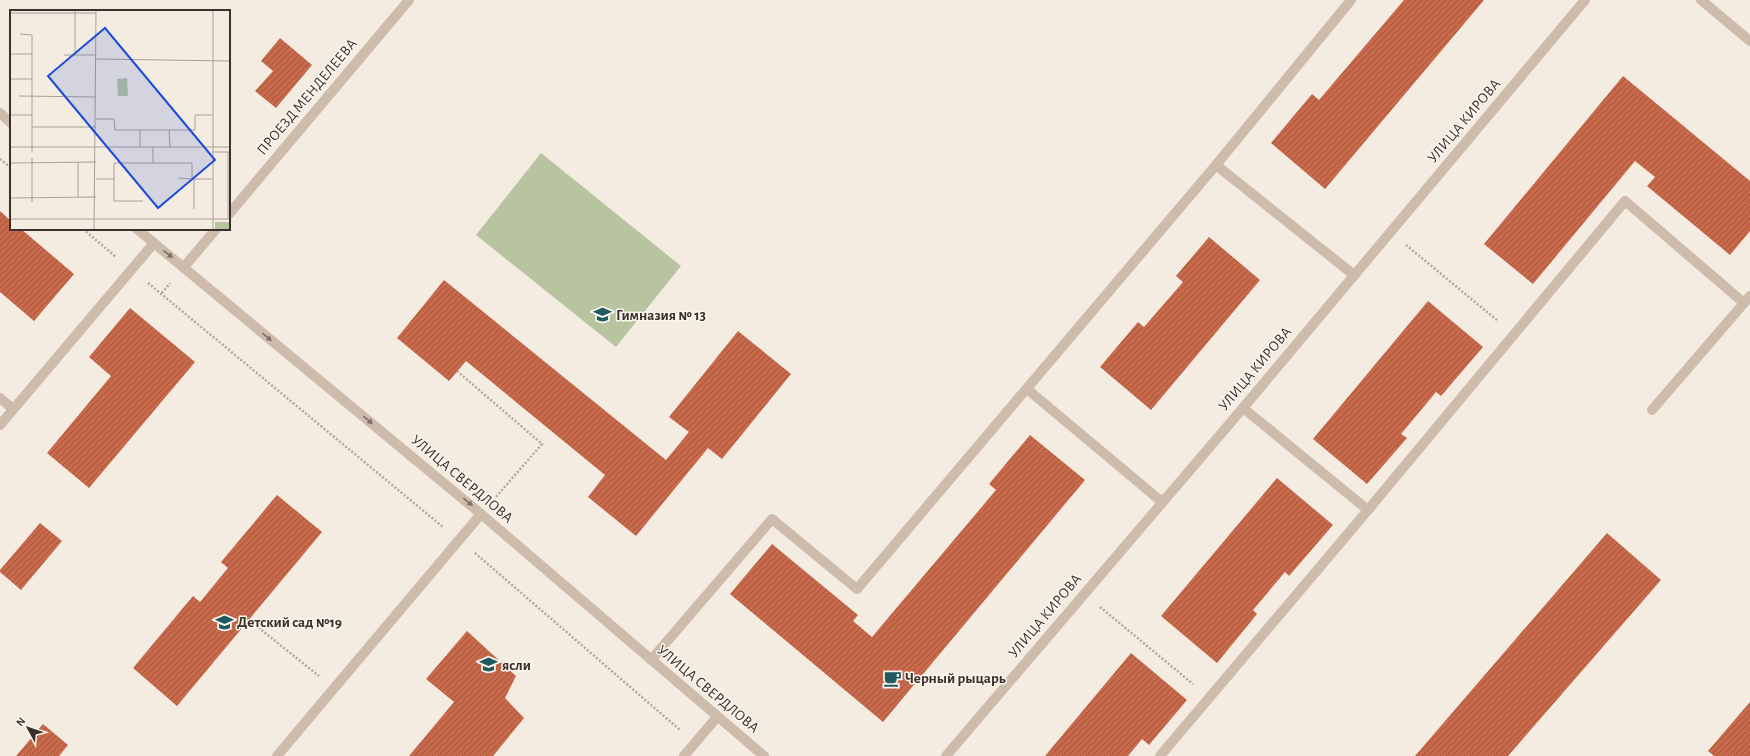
<svg xmlns="http://www.w3.org/2000/svg" width="1750" height="756" viewBox="0 0 1750 756" font-family="'Alegreya Sans',sans-serif">
<style>
.garden{fill:#b8c4a0}
.building{fill:url(#building-hatch)}
.lines{fill:none;stroke-linecap:round;stroke-linejoin:round}
.path{stroke:#b9a596;stroke-width:2.5;stroke-dasharray:2 2;stroke-linecap:butt}
.service{stroke:#cdbbac;stroke-width:10}
.minor{stroke:#cdbbac;stroke-width:10}
.oneway{fill:#7d6f65}
.labels{text-anchor:middle;dominant-baseline:central;stroke-width:3;stroke-linejoin:round;paint-order:stroke}
.street-label{font-size:15px;fill:#3b302b;stroke:#fbf5ee}
.poi-label{font-size:15px;font-weight:bold;fill:#3b302b;stroke:#fbf5ee;text-anchor:start}
.inset-road{fill:none;stroke:#aaa098;stroke-width:1}
.view{fill:#1d4ed8;fill-opacity:0.15;stroke:#1d4ed8;stroke-width:2}
.inset-edge{fill:none;stroke:#3b302b;stroke-width:2}
</style>
<defs>
<pattern id="building-hatch" width="6" height="6" patternUnits="userSpaceOnUse"><rect width="6" height="6" fill="#c8694b"/><path d="M-1 1l2-2M0 6l6-6M5 7l2-2" fill="none" stroke="#a4573f"/></pattern>
</defs>
<rect width="100%" height="100%" fill="#f4ebe1"/>
<!-- garden -->
<path class="garden" d="M541,153L681,266L616,347L476,235Z"/>
<!-- building -->
<g class="building">
<path d="M1404,0H1484L1325,189L1271,143L1312,94L1319,100Z"/>
<path d="M280,38L312,65L276,108L255,91L273,71L261,61Z"/>
<path d="M1623,76L1750,181V231L1730,255L1647,186L1655,177L1635,161L1533,284L1484,244Z"/>
<path d="M0,211L11,221V229H21L74,274L34,321L0,292Z"/>
<path d="M1209,237L1260,280L1151,410L1100,367L1138,322L1144,327L1183,282L1176,276Z"/>
<path d="M444,280L666,460L689,432L669,417L738,331L791,374L722,459L708,448L636,536L588,497L605,475L466,361L449,381L397,338Z"/>
<path d="M1428,301L1483,347L1441,396L1436,392L1401,434L1407,438L1367,484L1313,439Z"/>
<path d="M130,308L195,362L89,488L47,453L111,376L89,357Z"/>
<path d="M1030,435L1085,480L883,722L730,594L772,544L858,615L853,621L872,637L996,490L989,484Z"/>
<path d="M1277,478L1333,525L1289,576L1285,572L1253,610L1257,614L1217,663L1161,616Z"/>
<path d="M277,495L322,532L177,706L133,668L193,596L200,602L228,568L221,562Z"/>
<path d="M40,523L62,541L21,590L0,572V570Z"/>
<path d="M1607,533L1661,580L1508,756H1415Z"/>
<path d="M467,631L516,676L505,698L524,718L493,756H409L454,702L426,679Z"/>
<path d="M1131,653L1187,700L1149,745L1142,739L1128,756H1045Z"/>
<path d="M1750,702V756H1714L1708,751Z"/>
<path d="M43,724L68,745L59,756H16Z"/>
</g>
<g class="lines">
<!-- path -->
<g class="path">
<path d="M0,159L11,168"/>
<path d="M83,229L116,257"/>
<path d="M1406,245L1498,321"/>
<path d="M148,283L443,527"/>
<path d="M162,293L170,283"/>
<path d="M457,371L542,444L495,498"/>
<path d="M475,553L680,730"/>
<path d="M1100,607L1193,684"/>
<path d="M249,620L319,676"/>
</g>
<!-- service -->
<g class="service">
<path d="M1216,165L1354,275"/>
<path d="M1027,389L1162,502"/>
<path d="M0,398L13,409"/>
<path d="M1243,408L1368,510L1625,201L1744,303L1750,296"/>
<path d="M1652,410L1744,303"/>
<path d="M0,425L154,243"/>
<path d="M651,660L772,519L857,589L1216,165L1351,0"/>
<path d="M277,756L481,514"/>
<path d="M684,756L717,717"/>
<path d="M1160,756L1368,510"/>
</g>
<!-- minor -->
<g class="minor">
<path d="M1701,0L1750,41"/>
<path d="M0,113L11,123"/>
<path d="M229,214L409,0"/>
<path d="M137,229L481,514L764,756"/>
<path d="M184,267L216,229"/>
<path d="M946,756L1243,408L1585,0"/>
</g>
</g>
<!-- one-way arrows -->
<defs><path id="oneway-solid" d="M-6-.8H1V-3.2L6.5 0L1 3.2V.8H-6Z"/></defs>
<g class="oneway">
<use href="#oneway-solid" transform="translate(168 254) rotate(38)"/>
<use href="#oneway-solid" transform="translate(267 337) rotate(40)"/>
<use href="#oneway-solid" transform="translate(368 420) rotate(40)"/>
<use href="#oneway-solid" transform="translate(468 502) rotate(39)"/>
</g>
<!-- icons -->
<defs>
<symbol id="school-bare" viewBox="-9 -9 18 18"><path d="M0-5L7-2L0 1L-7-2ZM-4 1L0 2.5L4 1V4Q0 6-4 4Z" fill="#1f5a5e" stroke="#fbf5ee" stroke-width="2.5" paint-order="stroke"/></symbol>
<symbol id="cafe-bare" viewBox="-9 -9 18 18"><path d="M-5.5-4.5H6V0H3Q3 3.5 0 3.5H-2.5Q-5.5 3.5-5.5 0ZM3-3.2v2h1.7v-2ZM-6 4.5H4V6H-6Z" fill="#1f5a5e" stroke="#fbf5ee" stroke-width="2.5" paint-order="stroke"/></symbol>
</defs>
<g fill-rule="evenodd">
<use href="#school-bare" x="590" y="302" width="25" height="25"/>
<use href="#school-bare" x="212" y="610" width="25" height="25"/>
<use href="#school-bare" x="476" y="652" width="25" height="25"/>
<use href="#cafe-bare" x="880" y="666" width="25" height="25"/>
</g>
<g class="labels">
<!-- street labels -->
<g class="street-label">
<text transform="translate(307 97) rotate(-50)">ПРОЕЗД МЕНДЕЛЕЕВА</text>
<text transform="translate(1464 121) rotate(-50)">УЛИЦА КИРОВА</text>
<text transform="translate(1255 369) rotate(-50)">УЛИЦА КИРОВА</text>
<text transform="translate(462 479) rotate(40)">УЛИЦА СВЕРДЛОВА</text>
<text transform="translate(1045 616) rotate(-50)">УЛИЦА КИРОВА</text>
<text transform="translate(708 689) rotate(40)">УЛИЦА СВЕРДЛОВА</text>
</g>
<!-- poi labels -->
<g class="poi-label">
<text x="616" y="315">Гимназия № 13</text>
<text x="237" y="622">Детский сад №19</text>
<text x="502" y="665">ясли</text>
<text x="905" y="678">Черный рыцарь</text>
</g>
</g>
<!-- overview -->
<g transform="translate(10 10)">
<rect width="220" height="220" fill="#f4ebe1"/>
<path d="M205,212H220V220H205Z" fill="#b8c4a0"/>
<path d="M117,68L118,86H108L107,69Z" fill="#b8c4a0"/>
<path class="inset-road" d="M203,0V220M0,3H86M10,24L22,25V142M0,44H22M54,45H86M65,45V0M86,49L220,51M0,69H22M9,86L86,87M0,105H22M86,109H104L105,120H185V105H202M22,117H86M130,120V137M159,120L160,137M0,137H220M143,137V153H182V169H202M202,142H219M218,142V209M68,152V187M0,153L86,152M168,168L182,169M86,169H104M0,188L86,187M133,191H104V153H143M22,192V148M184,199V169M0,209H220M84,220L86,0"/>
<path class="view" d="M95,18L205,150L148,198L38,66Z"/>
<rect width="220" height="220" class="inset-edge"/>
</g>
<!-- north arrow -->
<g transform="translate(28 728) rotate(310)" stroke="#fbf5ee" stroke-width="3" paint-order="stroke">
<path d="M0-3L7 15L0 10L-7 15Z" fill="#3b302b"/>
<text y="-6" font-size="11" font-weight="bold" text-anchor="middle" fill="#3b302b">N</text>
</g>
</svg>
